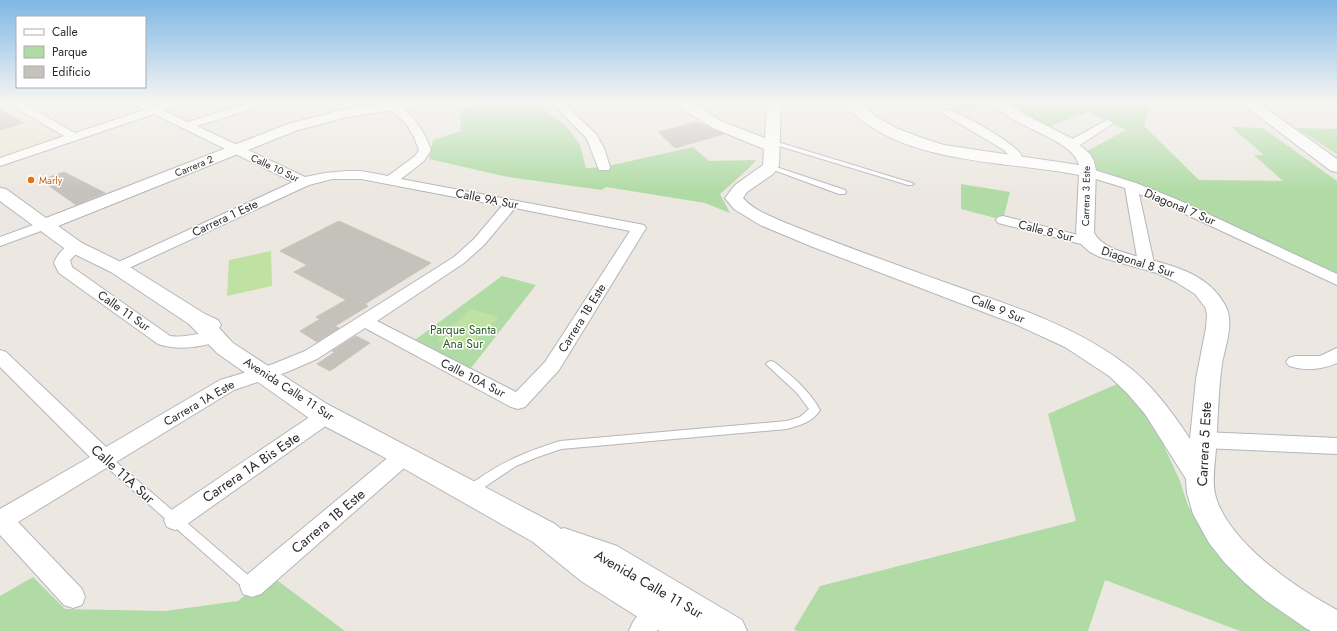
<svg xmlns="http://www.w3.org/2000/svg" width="1337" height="631" viewBox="0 0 1337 631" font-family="Jost,sans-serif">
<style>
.education{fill:#ebe6d2}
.green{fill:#b0dba4}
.pitch{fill:#bfe1a1}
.building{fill:#c5c2bc;stroke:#c7c4ba}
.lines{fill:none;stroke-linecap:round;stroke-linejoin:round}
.lane-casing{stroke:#b4b5be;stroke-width:2}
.street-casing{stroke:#b4b5be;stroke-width:2}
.secondary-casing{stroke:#b4b5be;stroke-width:2}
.lane{fill:#fff;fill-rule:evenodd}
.street{fill:#fff;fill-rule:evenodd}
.secondary{fill:#fff;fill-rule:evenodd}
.food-dot{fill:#e8710a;stroke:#fff;stroke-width:1.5}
.labels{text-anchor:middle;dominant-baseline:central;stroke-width:3;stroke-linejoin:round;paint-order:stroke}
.far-street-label{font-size:10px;fill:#2c2c2c;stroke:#fff}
.far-food-label{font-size:10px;fill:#c56008;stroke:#fff;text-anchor:start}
.street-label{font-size:12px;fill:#2c2c2c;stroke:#fff}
.park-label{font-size:12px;fill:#2a6124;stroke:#fff}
.near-street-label{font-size:14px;fill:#2c2c2c;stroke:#fff}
</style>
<rect width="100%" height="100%" fill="#ece8e1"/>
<!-- education -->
<g class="education">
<path d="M688,102H763L757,136L717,119Z"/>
<path d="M0,106L56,138L0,156Z"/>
</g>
<!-- green -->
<g class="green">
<path d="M491,102H535L567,127L580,145L586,168L604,167L693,147L709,161L756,160L749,168L720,194L730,213L705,203L606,187L602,190L508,177L429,159L433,140L461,131L460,111Z"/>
<path d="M786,102H838L842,106L787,105Z"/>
<path d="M957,102H986L991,106L949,113Z"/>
<path d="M1006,102H1193L1196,104L1150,103L1144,126L1199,180L1283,181L1254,155H1264L1231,127L1263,128L1337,181V275C1259,235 1177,204 1095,172L1087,151L1126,130L1088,112L1047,127Z"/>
<path d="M1296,128L1337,129V154Z"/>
<path d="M961,184L1010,192L1003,220L961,209Z"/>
<path d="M502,276L536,285L471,368L412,342Z"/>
<path d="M1117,384L1138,406L1158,433L1180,481L1188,506L1209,537L1322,631H1240L1105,580L1088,631H797L794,629L820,586L1076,521L1048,414Z"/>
<path d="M270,575L345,631H0V596L33,577L65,609L165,611L238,601Z"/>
</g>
<!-- pitch -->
<g class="pitch">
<path d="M271,251L272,286L227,296L229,260Z"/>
<path d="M471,309L499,317L465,350L437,340Z"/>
</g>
<!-- building -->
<g class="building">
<path d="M0,109L24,123L0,130Z"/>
<path d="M697,122L724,134L675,148L658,132Z"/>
<path d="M64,172L105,193L76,205L41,180Z"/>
<path d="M339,221L431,263L365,304L368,306L335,326L339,328L317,342L300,331L320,319L316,317L346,300L294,272L307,265L280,251Z"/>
<path d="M356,336L370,343L330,371L317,364L335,352L332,351Z"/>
</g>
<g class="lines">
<defs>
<g id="lane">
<path d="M771,140L912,183L914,184L912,185H908L769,143L768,142Z"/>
<path d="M770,165L845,190L846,192L845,194H839L768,168L767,167Z"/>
<path d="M771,361L774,362C792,376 809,390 820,410C813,422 800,425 787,429L561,449L535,458L516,466L474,494L470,496L466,494L464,491C467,486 473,482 478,479C505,460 529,451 560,441L787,421L800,417L809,409L797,393L768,366L766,364L768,362Z"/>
<path d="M105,455L109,456L256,582L258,586L256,590L251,592L246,590L101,462L99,459L101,456Z"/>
</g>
<g id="street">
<path d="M6,102H20L75,133L144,110L132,102H146L155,106L167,102H184L183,104L164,111L188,122L252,102H269L268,104L197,126L305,177L325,173L346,171H361L388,176L415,156L419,150L414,137L407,125L384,102H397C412,114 425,132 431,150L424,161L401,179L639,224L644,225L646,228L559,370L525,407L518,409L511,407L365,328L317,359L287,372L234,390L18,522L82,589L85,597L82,605L73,608L64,605L0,535V509L90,457L0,367V350L6,352L106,447L220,380L273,364L305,351L454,257L474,239L502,206L361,179H332L309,185L118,273L112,271L110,268L112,265L293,182L154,114L0,166V158L64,136ZM515,208L630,231L545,362L516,392L377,321L464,263L484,245Z"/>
<path d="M551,102H563L596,134L604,148L610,167L609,170H599L587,139Z"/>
<path d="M949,110C960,112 1018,145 1021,155C1022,158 1021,161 1019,164H1011L1009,161V156L1004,150L945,115L943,113L945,111Z"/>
<path d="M1107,120L1111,121L1113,123L1111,125L1075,148H1067L1065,145L1067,142Z"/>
<path d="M1088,168L1136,183L1176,199L1337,274V285L1166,205L1139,194L1154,263L1151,266L1146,268L1141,266L1138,263L1125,188L1083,175L1082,172L1083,169Z"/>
<path d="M1003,216L1094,239L1096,242L1094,245L1089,246L998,223L996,220L998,217Z"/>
<path d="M44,221L49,222L51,225L49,228L0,246V237Z"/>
<path d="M75,242L80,244L83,247L70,260L72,267L170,336C188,339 208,329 221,333L224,337L221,341C199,347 180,351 158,344L59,273L54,263C57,254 66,245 75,242Z"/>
<path d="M1337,348V363C1322,370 1304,371 1289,366L1286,362L1289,358L1295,356H1320Z"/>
<path d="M327,408L334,410L337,415L334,420L183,527L175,530L167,527L164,520L167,513L320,410Z"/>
<path d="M1203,432L1337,438V454L1203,448L1196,446L1193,440L1196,434Z"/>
<path d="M404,448L411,450L414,456L411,462L261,594L252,597L243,594L240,586L243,578L397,450Z"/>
<path d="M660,593L669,597L673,605L657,631H629L633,622L651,597Z"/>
</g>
<g id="secondary">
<path d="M388,102H423L421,105L416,106L343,118L298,130L58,226L82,243L125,264L205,314L218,320L221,325L219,328L233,343L327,404L555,524L561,529L564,528L617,546L742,620L747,631H660L581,581L533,542L380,455L309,418L217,353L189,324L111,272L68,251L0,201V188L6,189L46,218L288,124L342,110Z"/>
<path d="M674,102H691L723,122L765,138L767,102H781L779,166L773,174L747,192L743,198C754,211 775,218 791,225C846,247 902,267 958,287C1016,307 1076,327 1125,364C1152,384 1172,412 1190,439L1196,379L1206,328L1207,314L1205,307L1195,294L1176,282L1157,273L1100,257L1090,252L1082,245L1076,233L1079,175C1009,161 919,165 860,119C854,114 846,109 842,102H858L877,117L896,128L925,139L944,145L1079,165C1072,137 1010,128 992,102H1008L1024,114L1073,139L1090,154L1094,161L1096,170L1094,233C1112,266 1196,251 1225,305C1235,322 1225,346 1222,364C1218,392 1218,420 1216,449C1215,463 1212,479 1215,494C1227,542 1296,588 1337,610V631H1311L1307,629L1265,600L1244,582L1225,563L1209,543L1193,514L1187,493L1186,479L1145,414L1127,393L1109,376L1065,347L1015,324L813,247L760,225L734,209L725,198L735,185L763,165L764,149L713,128L676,105Z"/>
<path d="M1240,102H1257L1337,159V172L1331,171Z"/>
</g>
</defs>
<!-- lane casing -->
<use href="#lane" class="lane-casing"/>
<!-- street casing -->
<use href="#street" class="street-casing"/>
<!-- secondary casing -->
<use href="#secondary" class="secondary-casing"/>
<!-- lane -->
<use href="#lane" class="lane"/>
<!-- street -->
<use href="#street" class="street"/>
<!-- secondary -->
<use href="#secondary" class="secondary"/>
</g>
<!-- sky -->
<linearGradient id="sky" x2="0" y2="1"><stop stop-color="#7fb7e5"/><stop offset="0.53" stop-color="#f6f5f2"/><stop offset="1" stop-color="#f6f5f2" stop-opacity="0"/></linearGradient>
<rect width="1337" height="191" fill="url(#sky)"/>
<!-- markers -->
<circle class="food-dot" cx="31" cy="180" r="4"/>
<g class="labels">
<!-- far-street labels -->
<g class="far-street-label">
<text transform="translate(194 166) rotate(-22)">Carrera 2</text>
<text transform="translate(275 168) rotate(25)">Calle 10 Sur</text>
<text transform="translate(1086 196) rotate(-89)">Carrera 3 Este</text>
</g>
<!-- far-food labels -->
<g class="far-food-label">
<text x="39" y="180">Marly</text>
</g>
<!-- street labels -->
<g class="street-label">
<text transform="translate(487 199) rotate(11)">Calle 9A Sur</text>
<text transform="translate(1180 207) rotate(23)">Diagonal 7 Sur</text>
<text transform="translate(225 218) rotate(-25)">Carrera 1 Este</text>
<text transform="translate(1046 231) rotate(14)">Calle 8 Sur</text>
<text transform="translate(1138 262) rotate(18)">Diagonal 8 Sur</text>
<text transform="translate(998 309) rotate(22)">Calle 9 Sur</text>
<text transform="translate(124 311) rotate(35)">Calle 11 Sur</text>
<text transform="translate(582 318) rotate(-58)">Carrera 1B Este</text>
<text transform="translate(473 378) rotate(27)">Calle 10A Sur</text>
<text transform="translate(289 389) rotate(33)">Avenida Calle 11 Sur</text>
<text transform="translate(199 403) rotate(-30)">Carrera 1A Este</text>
</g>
<!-- park labels -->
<g class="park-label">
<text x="463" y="330">Parque Santa<tspan x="463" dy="14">Ana Sur</tspan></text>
</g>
<!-- near-street labels -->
<g class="near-street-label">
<text transform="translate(1204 444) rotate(-87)">Carrera 5 Este</text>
<text transform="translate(251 467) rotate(-34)">Carrera 1A Bis Este</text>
<text transform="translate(123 474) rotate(42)">Calle 11A Sur</text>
<text transform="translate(328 521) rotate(-40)">Carrera 1B Este</text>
<text transform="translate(649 584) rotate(30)">Avenida Calle 11 Sur</text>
</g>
</g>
<!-- legend -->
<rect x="16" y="16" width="130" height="72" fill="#ffffff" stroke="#ababab"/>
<rect x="24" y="29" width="20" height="6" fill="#ffffff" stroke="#ababab"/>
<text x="52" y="36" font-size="12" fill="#2c2c2c">Calle</text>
<rect x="24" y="46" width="20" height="12" fill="#b0dba4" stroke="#ababab"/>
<text x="52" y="56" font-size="12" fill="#2c2c2c">Parque</text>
<rect x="24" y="66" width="20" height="12" fill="#c5c2bc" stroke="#ababab"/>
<text x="52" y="76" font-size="12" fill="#2c2c2c">Edificio</text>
</svg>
